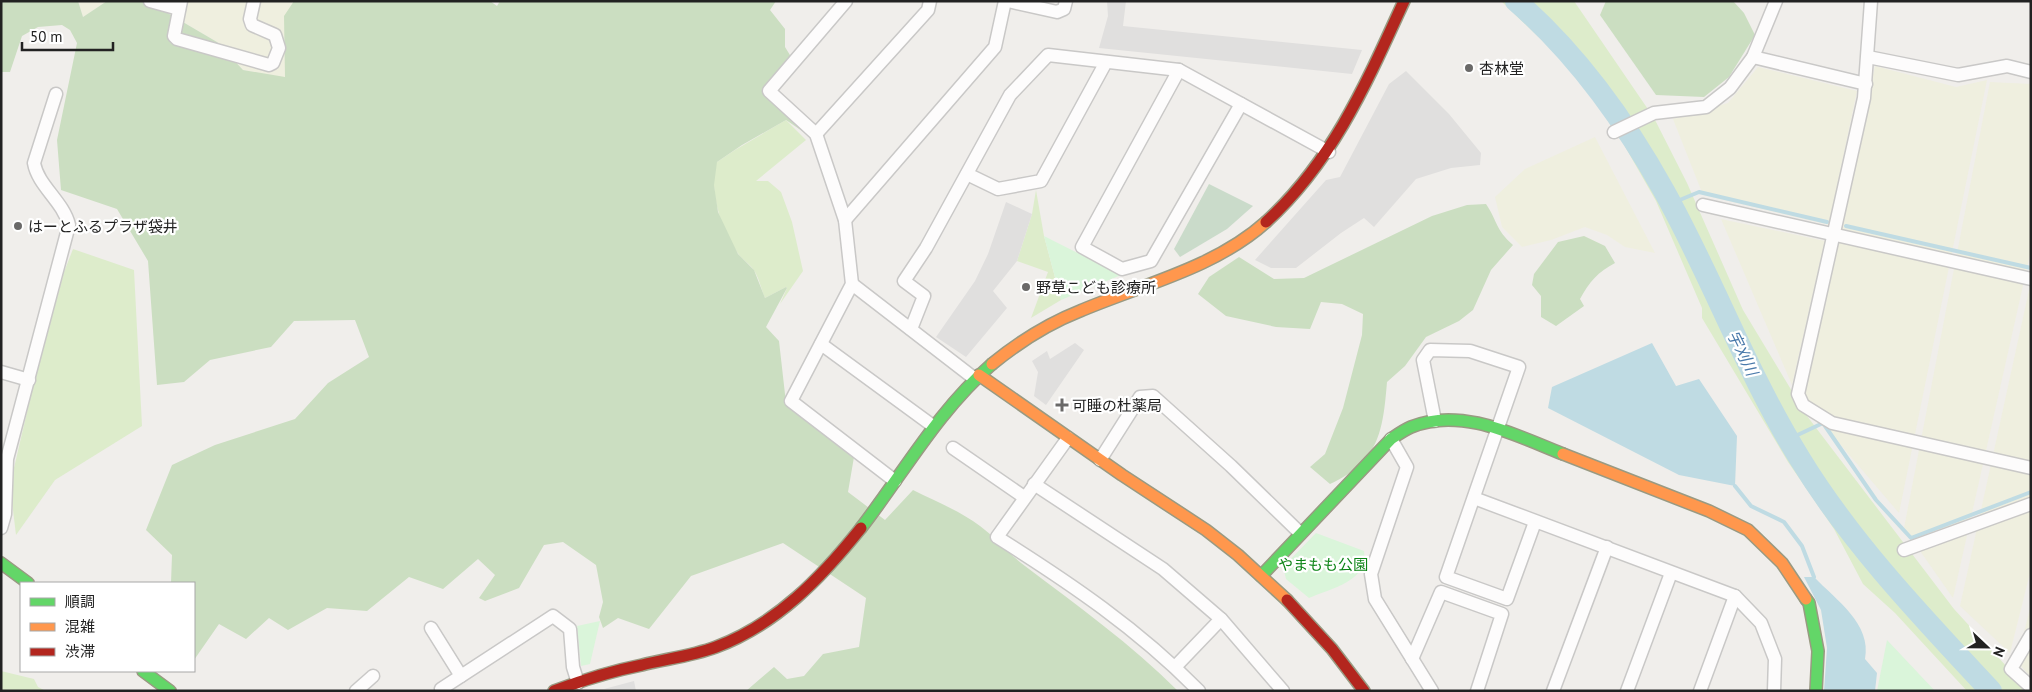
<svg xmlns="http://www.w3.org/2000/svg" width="2032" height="692" viewBox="0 0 2032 692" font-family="'PT Sans','Noto Sans JP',sans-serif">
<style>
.farmland{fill:#efefdf}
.grass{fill:#ddeccb}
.forest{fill:#cbdec1}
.cemetery{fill:#cadbca}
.park{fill:#daf5da}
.parking{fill:#e0dfde}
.water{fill:#bfdbe3}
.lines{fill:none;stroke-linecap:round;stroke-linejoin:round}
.stream{stroke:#bfdbe3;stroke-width:4}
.river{stroke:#bfdbe3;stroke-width:22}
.street-casing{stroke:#c9c8c7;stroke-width:15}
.fast-casing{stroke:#999a82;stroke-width:14}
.slow-casing{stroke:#999a82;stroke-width:14}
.jam-casing{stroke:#999a82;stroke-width:14}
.street{stroke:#fdfcfc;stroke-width:12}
.fast{stroke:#63d668;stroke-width:11}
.slow{stroke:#ff974d;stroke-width:11}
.jam{stroke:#b3261e;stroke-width:11}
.poi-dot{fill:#6a6968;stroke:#fff;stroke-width:2}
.labels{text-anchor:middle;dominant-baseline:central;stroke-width:4.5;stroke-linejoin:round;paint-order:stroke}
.poi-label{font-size:15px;fill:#222;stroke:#fff;text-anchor:start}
.park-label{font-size:15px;fill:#0c8416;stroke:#fff}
.water-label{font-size:16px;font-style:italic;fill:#4a7aab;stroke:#fff}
</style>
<rect width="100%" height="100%" fill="#f0eeeb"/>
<!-- farmland -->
<g class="farmland">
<path d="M78,1H107L83,17Z"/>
<path d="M147,1H296L286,78L243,70L217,42Z"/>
<path d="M1875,66L1956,87L1987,80L1899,513L1799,396Z"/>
<path d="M1758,67L1857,91L1829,225L1703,195L1673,119L1728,103Z"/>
<path d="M1990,82L2031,84V250L1953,598L1904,528Z"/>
<path d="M1595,137L1655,253L1625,247L1607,235L1585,227L1551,240L1522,247L1502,227L1495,197L1525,169Z"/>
<path d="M1721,219L1825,241L1792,385Z"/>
<path d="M2031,281V569L2010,653L1960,606Z"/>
<path d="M2031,604V677L2017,662Z"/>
</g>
<!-- grass -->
<g class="grass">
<path d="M1501,1H1574L1654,118L1687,183L1743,310L1807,416L1954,609L2029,691H1967L1895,613L1863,584L1834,529L1788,462L1702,318V308L1656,201L1623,143L1574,71Z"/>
<path d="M786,120L806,140L756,181H768L781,192L792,222L803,271L780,304L787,288L786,287L765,298C761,289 759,277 753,269C749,263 741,259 737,252C719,223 712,199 714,164L735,150Z"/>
<path d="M1036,190L1044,236L1061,300L1031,318L1048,272L1017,261L1032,214Z"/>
<path d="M73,249L134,270L142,426L55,480L16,535L10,485L31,395L64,272Z"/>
<path d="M1,671L34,679L38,687L46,691H1Z"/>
</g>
<!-- forest -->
<g class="forest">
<path d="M1,1H78L83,17L107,1H147L217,42L243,70L285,77L284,16L294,1H490L497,6L500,1H776L770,10L785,29V47L793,60L763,92L804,128L805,133L786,120L742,145L717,162L714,185L718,212L738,254L754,270L765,298L786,287L787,288L766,327L779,341L786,403L854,457L848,492L885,520L913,490C935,501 960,511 980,526C996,538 1009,554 1025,566C1078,606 1131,644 1178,691H746L774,667L787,679L804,676L823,654L859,647L866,598L783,543L691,576L649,629L618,618L603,628L599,617L603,602L596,565L563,542L544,545L519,588L485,601L479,598L495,575L478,559L443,589L409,577L367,611L327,608L288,630L269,618L246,639L219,624L194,660V583H171L172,555L146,530L172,465L215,445L295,419L328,383L369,357L355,320L294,321L271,347L210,360L184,382L157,385L148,261L117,209L61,190L57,140L77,43L70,30L62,25L38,27L22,36L10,72H1Z"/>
<path d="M1606,1H1733L1744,13L1755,35L1729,77L1704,97L1656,95L1600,15Z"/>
<path d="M1486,204C1498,222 1495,229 1513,245L1491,270L1473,310L1459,321L1426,337L1405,366L1387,382C1383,431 1379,462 1330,484L1310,467L1325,454L1343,408L1362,335L1363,314L1342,304L1321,302L1310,329L1276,327L1226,316L1198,294L1209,277L1239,257L1274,279L1304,278L1432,216L1467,205Z"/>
<path d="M1584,236L1605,246L1615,263C1598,272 1589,282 1580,299L1584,306L1556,326L1541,317V296L1532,285L1534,274L1558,242Z"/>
</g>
<!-- cemetery -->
<path class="cemetery" d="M1209,184L1253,206L1227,229L1180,257L1174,249Z"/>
<!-- park -->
<g class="park">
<path d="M1044,236L1121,275L1061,300Z"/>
<path d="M1316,533L1364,551C1369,581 1332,588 1309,598L1286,579L1283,567Z"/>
<path d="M600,621L590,664L581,666L577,626Z"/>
<path d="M1887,640L1935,691H1877Z"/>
</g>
<!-- parking -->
<g class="parking">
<path d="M1107,1H1126L1123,26L1362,50L1352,74L1099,48L1108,16Z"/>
<path d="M1406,71L1449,114L1481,153L1480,165L1451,168L1416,179L1374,227L1364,218L1341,233L1296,268H1271L1255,260L1326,180L1340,177L1389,84Z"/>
<path d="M1006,202L1032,214L1017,261L993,291L1007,308L966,357L936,337L975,281L988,254Z"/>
<path d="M1075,343L1084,350L1046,405L1034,396L1038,372L1032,361L1047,351L1050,359Z"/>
<path d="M634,681L636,691L604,689Z"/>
</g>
<!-- water -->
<g class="water">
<path d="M1652,343L1676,386L1699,379L1737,436L1735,486L1679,475L1548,408L1552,387Z"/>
<path d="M1804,577H1814C1836,600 1872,624 1865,659L1877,673L1875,691H1824L1827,648L1821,610Z"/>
</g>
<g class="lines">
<!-- stream -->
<g class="stream">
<path d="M1670,204L1699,192L1827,222"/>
<path d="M1846,226L2031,268"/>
<path d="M1789,439L1823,423L1876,500L1911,538L2031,492"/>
<path d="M1735,486L1751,506L1784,522L1802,546L1814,577"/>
</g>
<!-- river -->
<path class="river" d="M1516,1C1577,54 1625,121 1664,191C1713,279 1747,374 1800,459C1852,544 1923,618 1991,691"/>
<defs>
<g id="street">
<path d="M150,1L179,9"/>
<path d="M181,1L174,36L177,39L269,65L273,63L279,48L275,35L252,25L250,19L254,1"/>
<path d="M846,1L769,91L816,134L845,220L852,284L791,401L895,481"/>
<path d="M1008,1L1057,12L1064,9L1066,1"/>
<path d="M1871,1L1864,98L1798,394L1803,405L1832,423L2031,468"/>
<path d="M1753,57L1866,84"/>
<path d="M1868,57L1958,75L2007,66L2031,72"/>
<path d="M1179,70L1082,247L1122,269L1151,261L1241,104"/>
<path d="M1614,132L1654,113L1706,107L1730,88L1753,57L1776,1"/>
<path d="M816,134L928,10L930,1"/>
<path d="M967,174L998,189L1041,181L1106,62"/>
<path d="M1703,205L2031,279"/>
<path d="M845,220L995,47L1005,1"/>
<path d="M852,284L975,379"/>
<path d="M911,329L924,296L904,281L926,248L1010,95L1048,55L1179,70L1329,152"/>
<path d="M821,344L933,426"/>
<path d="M1,372L29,380"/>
<path d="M1435,421L1423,360L1430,350L1470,351L1519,367L1446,577L1507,599L1535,522"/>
<path d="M1068,438L997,537C1070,583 1138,629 1199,691"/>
<path d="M1391,439L1407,467L1371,574L1375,599L1432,691"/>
<path d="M953,448L1024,497"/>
<path d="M1100,460L1140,397L1153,396L1231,466L1300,533"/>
<path d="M1034,484L1163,569L1221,619L1283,691"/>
<path d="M1474,498L1735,596L1761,623L1775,659L1774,691"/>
<path d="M1,528L5,514L7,459L69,225C63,201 38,186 34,163L56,94"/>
<path d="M1904,550L2031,504"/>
<path d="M431,628L461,676"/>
<path d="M2031,635L2011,669L2031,687"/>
<path d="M1412,659L1441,592L1502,614L1477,691"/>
<path d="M1175,667L1221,619"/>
<path d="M356,691L373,676"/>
<path d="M442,691L441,689L553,616L570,629L573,667L578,683"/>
<path d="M1553,691L1607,547"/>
<path d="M1627,691L1671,573"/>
<path d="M1700,691L1735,596"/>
</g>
<g id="fast">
<path d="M861,528C905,471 937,412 992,364"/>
<path d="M1,563L28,583"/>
<path d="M1261,576L1391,439C1397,435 1404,430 1411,427C1461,406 1517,436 1563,454"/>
<path d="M1806,599L1809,603L1818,651L1816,691"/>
<path d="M143,671L170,691"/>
</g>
<g id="slow">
<path d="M992,364C1019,342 1047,324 1080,311C1141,285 1215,268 1266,222"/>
<path d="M979,375L1122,475L1206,530L1238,555L1287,600"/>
<path d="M1563,454L1709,511L1748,530L1782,563L1806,599"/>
</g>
<g id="jam">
<path d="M1266,222C1333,161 1367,82 1404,1"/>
<path d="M1287,600L1332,649L1364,691"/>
<path d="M554,691C583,680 612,671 642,665C666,659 692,656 716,647C777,624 821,578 861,528"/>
</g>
</defs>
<!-- street casing -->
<use href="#street" class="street-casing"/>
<!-- fast casing -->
<use href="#fast" class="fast-casing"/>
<!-- slow casing -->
<use href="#slow" class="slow-casing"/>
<!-- jam casing -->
<use href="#jam" class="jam-casing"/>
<!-- street -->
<use href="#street" class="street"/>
<!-- fast -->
<use href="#fast" class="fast"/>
<!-- slow -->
<use href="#slow" class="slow"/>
<!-- jam -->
<use href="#jam" class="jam"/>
</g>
<!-- markers -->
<g class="poi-dot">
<circle cx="1469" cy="68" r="5"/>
<circle cx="18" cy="226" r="5"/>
<circle cx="1026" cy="287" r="5"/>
<path d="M1059.5 397.5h5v5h5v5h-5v5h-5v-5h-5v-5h5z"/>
</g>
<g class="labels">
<!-- poi labels -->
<g class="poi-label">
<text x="1479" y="68">杏林堂</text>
<text x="28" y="226">はーとふるプラザ袋井</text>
<text x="1036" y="287">野草こども診療所</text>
<text x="1072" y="405">可睡の杜薬局</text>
</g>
<!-- park labels -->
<g class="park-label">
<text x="1323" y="564">やまもも公園</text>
</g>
<!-- water labels -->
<g class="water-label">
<text transform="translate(1743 353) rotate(64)">宇刈川</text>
</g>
</g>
<!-- border -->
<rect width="2032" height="692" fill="none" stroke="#222222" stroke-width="5"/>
<!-- legend -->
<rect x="20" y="582" width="175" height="90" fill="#ffffff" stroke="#a7a7a7"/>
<rect x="30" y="598" width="25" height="8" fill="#63d668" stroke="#a7a7a7"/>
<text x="65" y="607" font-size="15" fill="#222222">順調</text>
<rect x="30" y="623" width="25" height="8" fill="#ff974d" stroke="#a7a7a7"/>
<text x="65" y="632" font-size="15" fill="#222222">混雑</text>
<rect x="30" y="648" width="25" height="8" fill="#b3261e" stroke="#a7a7a7"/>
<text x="65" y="657" font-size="15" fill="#222222">渋滞</text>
<!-- north arrow -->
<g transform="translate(1987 647) rotate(112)" stroke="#ffffff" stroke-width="4" paint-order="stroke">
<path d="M0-4L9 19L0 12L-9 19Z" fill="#222222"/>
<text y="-8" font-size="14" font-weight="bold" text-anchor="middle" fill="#222222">N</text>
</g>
<!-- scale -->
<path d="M22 42v8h91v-8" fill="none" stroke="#222222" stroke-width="2.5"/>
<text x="30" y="42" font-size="15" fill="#222222" stroke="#ffffff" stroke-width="4" paint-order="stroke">50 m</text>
</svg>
